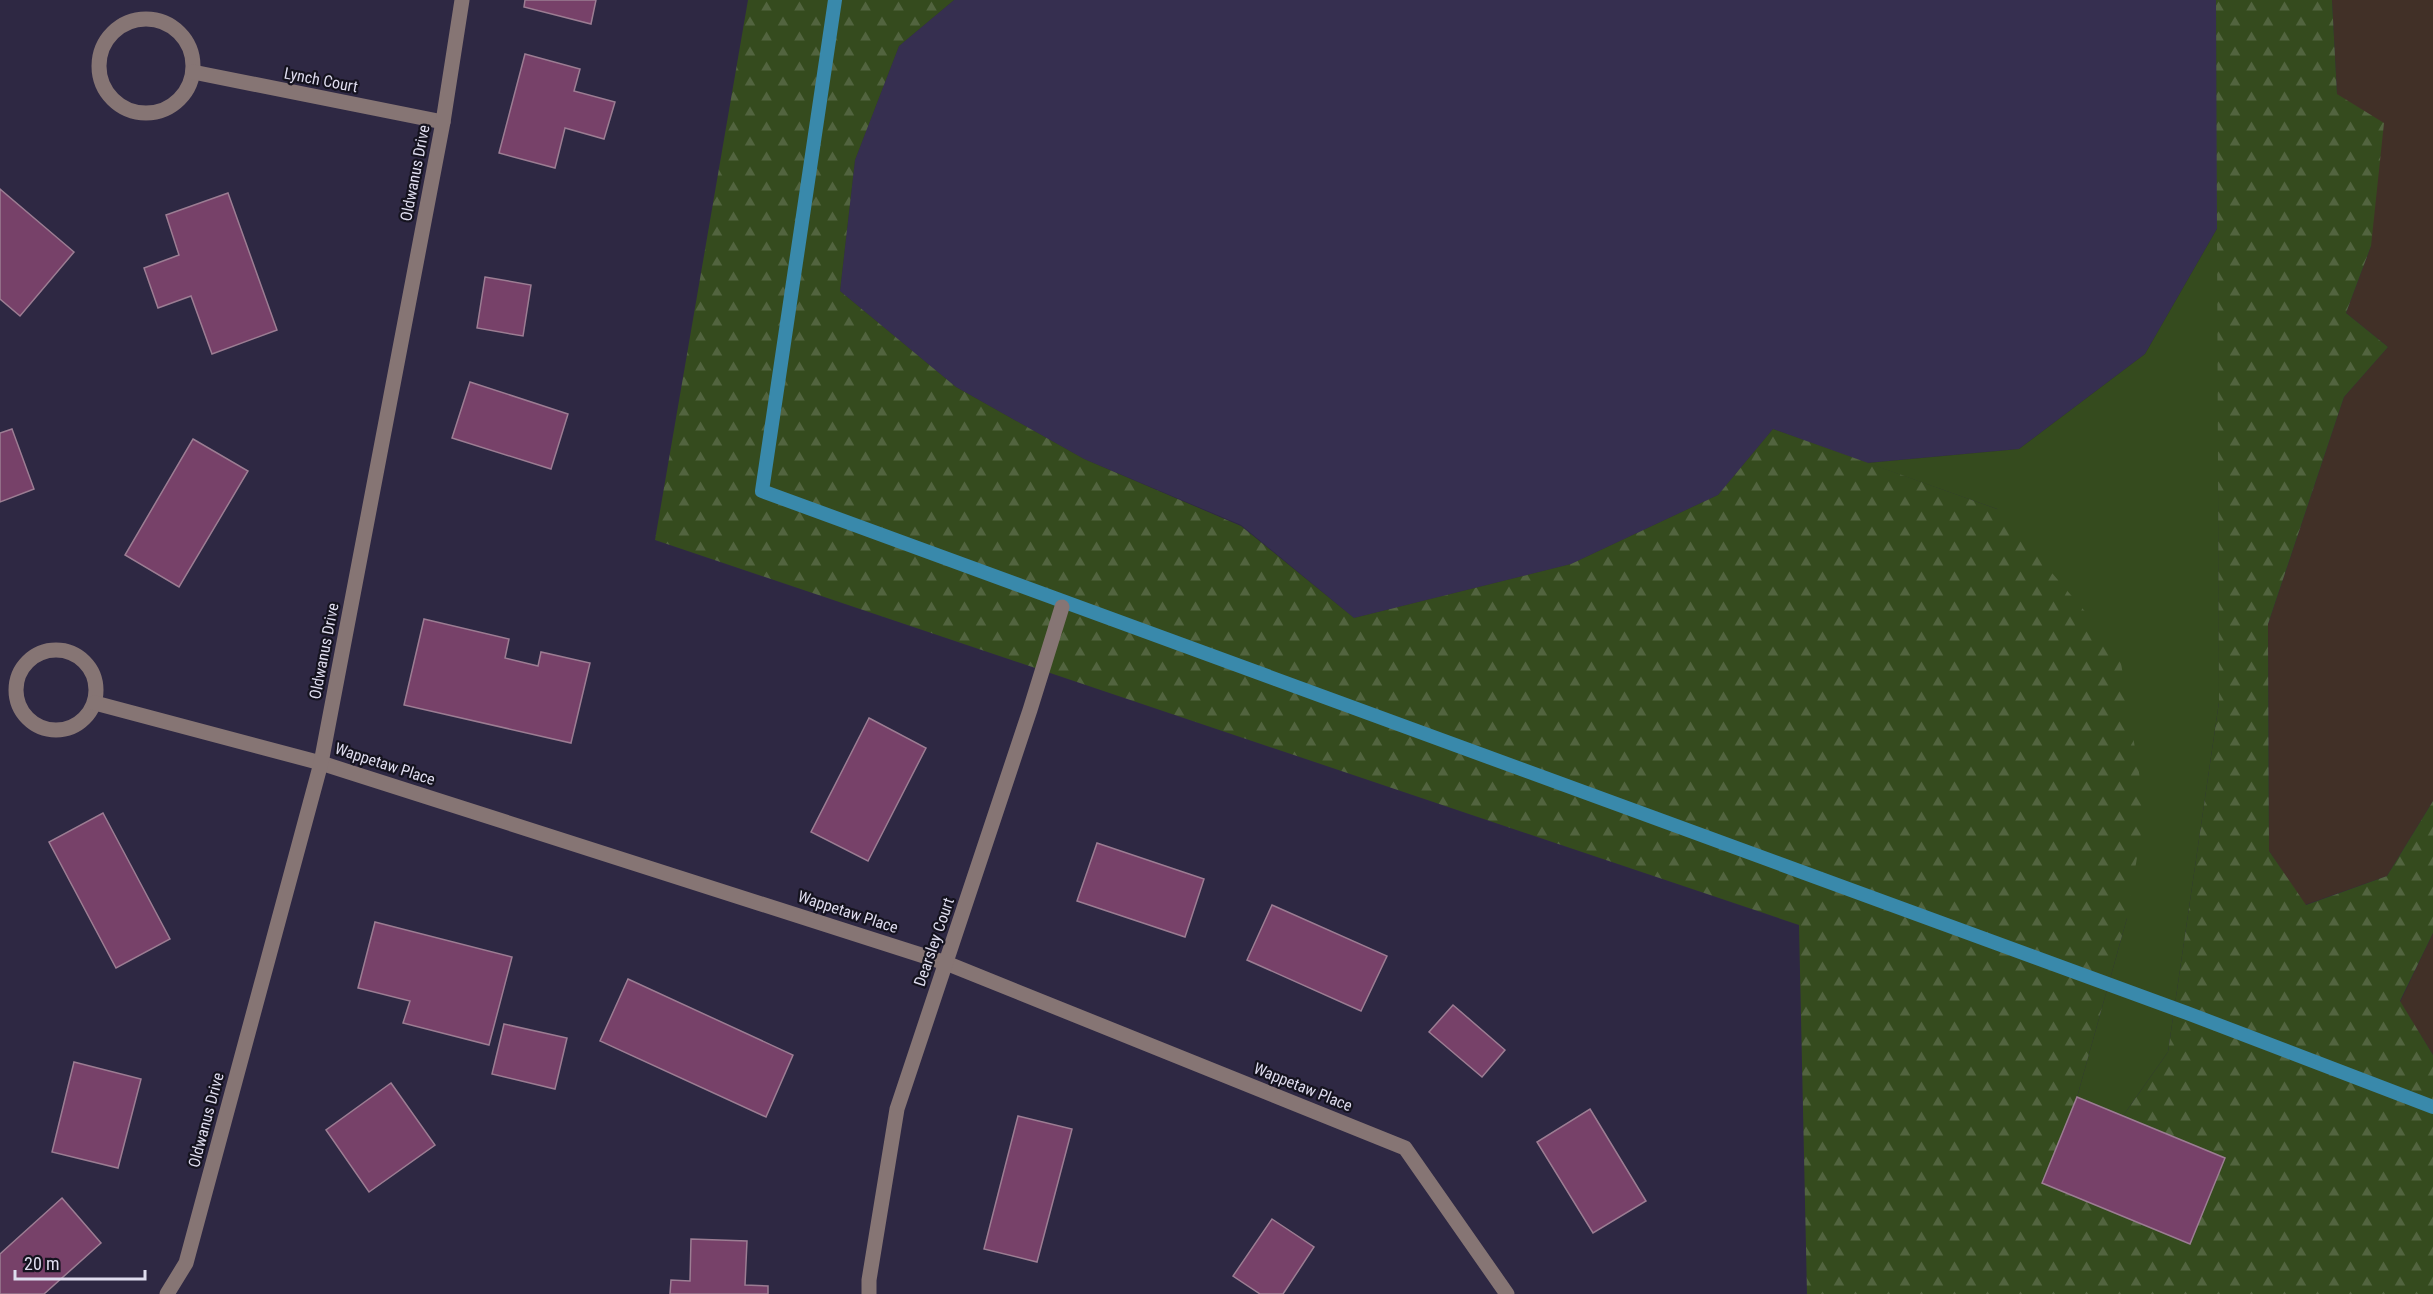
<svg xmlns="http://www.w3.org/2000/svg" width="2433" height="1294" viewBox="0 0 2433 1294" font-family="'Roboto Condensed',sans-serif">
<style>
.commercial{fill:#413027}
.built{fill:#362f50}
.green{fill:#354b1e}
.forest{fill:url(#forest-firs)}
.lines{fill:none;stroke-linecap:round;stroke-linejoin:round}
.stream{stroke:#3989ab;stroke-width:14}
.building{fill:#774169;stroke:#9c7d93;stroke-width:1.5}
.minor{stroke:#867574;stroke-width:15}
.labels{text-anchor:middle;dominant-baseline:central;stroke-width:4.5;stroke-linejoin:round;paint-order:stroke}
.street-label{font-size:16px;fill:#dfddef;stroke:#15131f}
</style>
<defs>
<pattern id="forest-firs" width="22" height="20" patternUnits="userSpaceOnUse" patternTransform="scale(1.5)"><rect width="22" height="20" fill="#354b1e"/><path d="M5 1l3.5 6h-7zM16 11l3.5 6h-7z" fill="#52643f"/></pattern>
</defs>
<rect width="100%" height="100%" fill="#2e2843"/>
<!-- commercial -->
<g class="commercial">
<path d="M2332,0H2433V801L2387,876L2305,905L2269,851L2268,624L2344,397L2388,347L2346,313L2371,246L2337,94Z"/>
<path d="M2433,933V1055L2400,1002Z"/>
</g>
<!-- built -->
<path class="built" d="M954,0H2216L2218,227L2145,354L2019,449L1867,463L1773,429L1718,495L1571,564L1354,618L1241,525L1084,459L956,387L840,291L855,160L899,46Z"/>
<!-- green -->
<path class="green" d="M2218,227L2219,702L2168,1052L2123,1116L2077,1097L2127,918L1997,509L1867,463L2019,449L2145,354Z"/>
<!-- forest -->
<path class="forest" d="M748,0H954L899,46L855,160L840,291L956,387L1084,459L1241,526L1354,618L1571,564L1718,495L1773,429L1997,509L2119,651L2145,809L2127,918L2077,1097L2042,1183L2190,1243L2224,1158L2123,1116L2168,1052L2219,702L2216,0H2332L2337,94L2384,123L2371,246L2346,313L2388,347L2344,397L2268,624L2269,851L2306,905L2387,876L2433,801V933L2400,1001L2433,1055V1294H1807L1799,925L655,540Z"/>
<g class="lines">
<!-- stream -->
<path class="stream" d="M835,0L762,491L2187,1013L2433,1107"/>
</g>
<!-- building -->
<g class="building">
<path d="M525,0H596L591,24L524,7Z"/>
<path d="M525,54L580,69L574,91L615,102L604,139L565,128L555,168L499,153Z"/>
<path d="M0,189L74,252L20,316L0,299Z"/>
<path d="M228,193L277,330L212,354L191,296L158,308L144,268L179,255L166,215Z"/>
<path d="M485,277L531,285L523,336L477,328Z"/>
<path d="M470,382L568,414L551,469L452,438Z"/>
<path d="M12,429L34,489L0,502V433Z"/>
<path d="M193,439L248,471L179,587L125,555Z"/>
<path d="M424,619L509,639L505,658L538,666L541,652L590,663L571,743L404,705Z"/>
<path d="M869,718L926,748L868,861L811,832Z"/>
<path d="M103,813L170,939L116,968L49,842Z"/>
<path d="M1097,843L1204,879L1185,937L1077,901Z"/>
<path d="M1272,905L1387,956L1361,1011L1247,960Z"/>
<path d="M375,922L512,957L489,1045L403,1023L410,1001L358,988Z"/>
<path d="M628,979L793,1055L766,1117L600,1041Z"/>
<path d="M1453,1005L1505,1050L1482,1077L1429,1032Z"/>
<path d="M504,1024L567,1038L555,1089L492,1074Z"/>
<path d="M74,1062L141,1079L118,1168L52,1152Z"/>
<path d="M391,1083L435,1145L369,1192L326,1130Z"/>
<path d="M2077,1097L2225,1158L2190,1244L2042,1183Z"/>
<path d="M1590,1109L1646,1201L1593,1233L1537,1142Z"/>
<path d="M1018,1116L1072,1129L1037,1262L984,1249Z"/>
<path d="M62,1198L101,1243L44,1294H0V1254Z"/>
<path d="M1272,1219L1314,1247L1283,1294H1260L1233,1276Z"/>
<path d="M691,1239L747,1241L745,1285L768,1286V1294H670L671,1280L690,1281Z"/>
</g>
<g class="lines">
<!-- minor -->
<g class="minor">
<circle cx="146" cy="66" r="47"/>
<path d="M193,72L443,122"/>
<circle cx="56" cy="690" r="40"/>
<path d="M95,703L321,763L946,963L1405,1148L1507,1294"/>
<path d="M167,1294L186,1263L321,763L443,122L462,0"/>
<path d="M869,1294V1280L897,1109L1030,710L1062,607"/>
</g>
</g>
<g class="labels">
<!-- street labels -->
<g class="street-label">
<text transform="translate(321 80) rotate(11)">Lynch Court</text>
<text transform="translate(415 173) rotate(-79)">Oldwanus Drive</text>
<text transform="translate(324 651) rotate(-79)">Oldwanus Drive</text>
<text transform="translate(385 764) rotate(18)">Wappetaw Place</text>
<text transform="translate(848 912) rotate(18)">Wappetaw Place</text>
<text transform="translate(934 942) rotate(-71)">Dearsley Court</text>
<text transform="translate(1303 1087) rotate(22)">Wappetaw Place</text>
<text transform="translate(206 1120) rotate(-75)">Oldwanus Drive</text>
</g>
</g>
<!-- scale -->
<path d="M15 1270v9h130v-9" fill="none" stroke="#dfddef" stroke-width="3"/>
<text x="24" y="1270" font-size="18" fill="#dfddef" stroke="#15131f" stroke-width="4.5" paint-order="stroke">20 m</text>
</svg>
